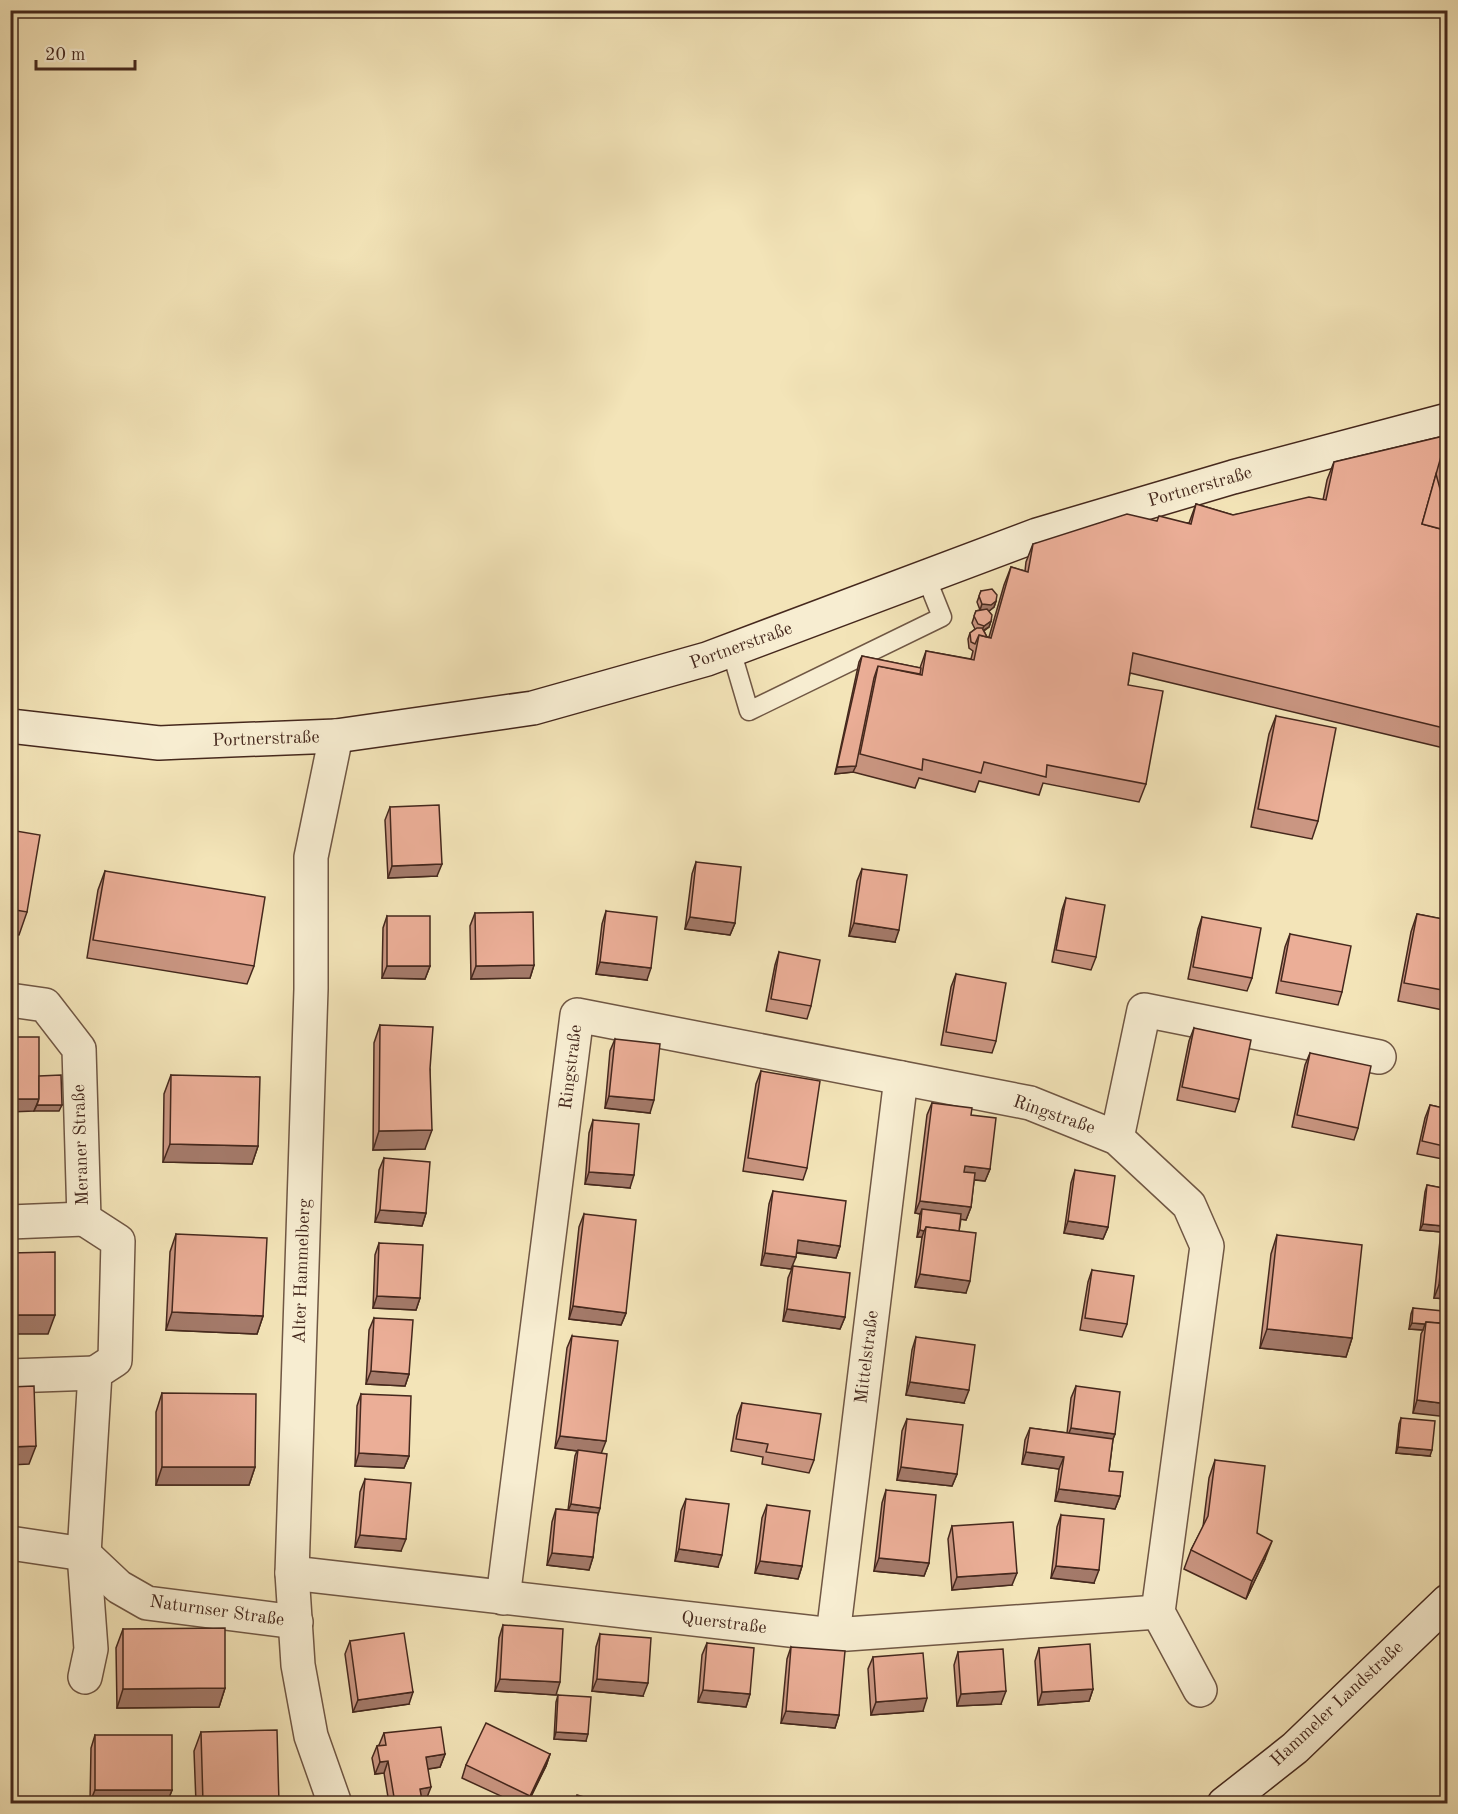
<svg xmlns="http://www.w3.org/2000/svg" width="1458" height="1814" viewBox="0 0 1458 1814" font-family="'Old Standard TT',serif">
<style>
.lines{fill:none;stroke-linecap:round;stroke-linejoin:round}
.lane-casing{stroke:#705744;stroke-width:21}
.street-casing{stroke:#705744;stroke-width:36}
.secondary-casing{stroke:#45281d;stroke-width:36}
.lane{stroke:#f7edd1;stroke-width:18}
.street{stroke:#f7edd1;stroke-width:33}
.secondary{stroke:#f7edd1;stroke-width:33}
.wall{fill:#ca9682;stroke:#45281d;stroke-width:1.5}
.shaded-wall{fill:#a47a6a;stroke:#45281d;stroke-width:1.5}
.building{fill:#ebae97;stroke:#45281d;stroke-width:1.5}
.labels{text-anchor:middle;dominant-baseline:central;stroke-width:6;stroke-linejoin:round;paint-order:stroke}
.street-label{font-size:18px;fill:#45281d;stroke:#f7edd1}
</style>
<rect width="100%" height="100%" fill="#f3e4b8"/>
<filter id="stains"><feTurbulence type="fractalNoise" baseFrequency=".00333" numOctaves="4"/><feColorMatrix values="0 0 0 0 .2 0 0 0 0 .09 0 0 0 0 .02 0 0 0 .5 -.17"/></filter>
<radialGradient id="worn" r=".72"><stop offset=".6" stop-color="#630" stop-opacity="0"/><stop offset="1" stop-color="#630" stop-opacity=".3"/></radialGradient>
<g class="lines">
<defs>
<path id="lane" d="M731,650L749,711L942,617L926,577"/>
<g id="street">
<path d="M10,1000L45,1005L79,1049L84,1219L118,1241L115,1360L95,1373L84,1554L91,1649L85,1677"/>
<path d="M1117,1138L1144,1010L1379,1057"/>
<path d="M10,1222L84,1219"/>
<path d="M10,1376L95,1373"/>
<path d="M10,1543L84,1554L119,1587L147,1603L296,1622"/>
<path d="M292,1573L833,1635L1158,1612"/>
<path d="M503,1598L577,1015L1030,1103L1117,1138L1189,1205L1207,1246L1158,1612L1200,1690"/>
<path d="M833,1635L901,1078"/>
<path d="M335,1804L311,1736L298,1665L292,1573L311,989V857L336,736"/>
</g>
<g id="secondary">
<path d="M10,726L159,743L181,742L336,736L533,708L707,659L1037,535L1233,477L1448,420"/>
<path d="M1224,1804L1295,1748L1448,1601"/>
</g>
</defs>
<!-- lane casing -->
<use href="#lane" class="lane-casing"/>
<!-- street casing -->
<use href="#street" class="street-casing"/>
<!-- secondary casing -->
<use href="#secondary" class="secondary-casing"/>
<!-- lane -->
<use href="#lane" class="lane"/>
<!-- street -->
<use href="#street" class="street"/>
<!-- secondary -->
<use href="#secondary" class="secondary"/>
</g>
<!-- wall -->
<g class="wall">
<path d="M1448,435V517L1445,530L1448,531V749L1130,673L1128,685L1146,784L1139,802L1043,783L1039,795L979,781L975,792L919,778L915,788L853,772L835,774L859,662L862,656L920,668L926,651L971,659L973,651L969,648L968,639L970,633L975,629L972,623L976,611L980,610L977,602L981,591L996,601L994,607L989,611L991,621L989,627L984,631L987,637H989L1004,585L1011,567L1025,571L1026,562L1033,544L1157,521L1189,523L1196,504L1233,515L1323,500L1327,480L1334,462Z"/>
<path d="M1276,716L1318,821L1312,839L1251,827L1269,734Z"/>
<path d="M390,807L437,876L388,878L385,820Z"/>
<path d="M10,830L27,912L19,935L10,934Z"/>
<path d="M696,862L735,923L730,935L685,929L692,874Z"/>
<path d="M862,869L895,942L849,936L857,881Z"/>
<path d="M105,871L254,966L247,984L87,958L98,890Z"/>
<path d="M1066,898L1096,957L1091,970L1052,962L1062,910Z"/>
<path d="M606,911L647,980L596,974L602,924Z"/>
<path d="M475,913L534,965L530,978L471,979L470,926Z"/>
<path d="M1417,914L1448,920V1011L1398,1001L1411,932Z"/>
<path d="M387,916L430,966L425,979L382,978L383,928Z"/>
<path d="M1202,917L1252,978L1247,991L1188,979L1198,929Z"/>
<path d="M1290,934L1342,992L1338,1005L1276,993L1285,947Z"/>
<path d="M779,952L811,1006L807,1019L766,1011L775,965Z"/>
<path d="M956,974L996,1041L992,1053L941,1045L951,987Z"/>
<path d="M380,1025L430,1069L425,1149L373,1150L374,1043Z"/>
<path d="M1194,1028L1239,1099L1235,1112L1177,1100L1189,1041Z"/>
<path d="M615,1039L650,1113L605,1108L610,1051Z"/>
<path d="M1310,1053L1358,1128L1354,1140L1292,1127L1305,1065Z"/>
<path d="M761,1071L807,1168L803,1180L743,1171L756,1084Z"/>
<path d="M171,1075L258,1146L252,1164L163,1162L164,1094Z"/>
<path d="M932,1103L971,1115L990,1169L985,1181L974,1180L971,1207L966,1220L961,1219L959,1231L966,1293L915,1287L922,1237H917L920,1214L915,1213L927,1115Z"/>
<path d="M1430,1105L1448,1109V1160L1417,1154L1425,1118Z"/>
<path d="M593,1120L630,1188L585,1184L589,1133Z"/>
<path d="M384,1158L426,1213L422,1226L375,1222L379,1170Z"/>
<path d="M1075,1170L1108,1227L1103,1239L1064,1233L1071,1183Z"/>
<path d="M1427,1185L1448,1189V1299L1434,1298L1441,1231V1232L1420,1230L1425,1192Z"/>
<path d="M773,1191L840,1246L836,1258L796,1253L791,1269L761,1265L769,1204Z"/>
<path d="M584,1214L626,1313L621,1325L569,1319L579,1227Z"/>
<path d="M176,1234L263,1316L257,1334L166,1330L170,1252Z"/>
<path d="M1277,1235L1352,1338L1346,1357L1260,1348L1271,1254Z"/>
<path d="M379,1243L420,1298L416,1310L373,1308L375,1255Z"/>
<path d="M793,1266L845,1317L840,1329L783,1321L788,1278Z"/>
<path d="M1092,1270L1127,1324L1122,1337L1080,1330L1088,1282Z"/>
<path d="M1413,1308L1441,1323L1448,1324L1413,1413L1421,1334L1423,1330L1409,1329L1411,1314Z"/>
<path d="M374,1318L409,1374L405,1386L366,1384L369,1330Z"/>
<path d="M572,1336L601,1453L600,1508L597,1515L593,1557L589,1570L547,1565L552,1522L556,1509L568,1510L575,1456L577,1451L555,1448L567,1348Z"/>
<path d="M916,1337L964,1403L906,1395L912,1350Z"/>
<path d="M1076,1386L1115,1434L1113,1439L1109,1471L1120,1496L1115,1509L1055,1501L1059,1469L1022,1464L1025,1440L1030,1428L1067,1433L1071,1398Z"/>
<path d="M162,1393L255,1467L249,1485H156V1412Z"/>
<path d="M361,1394L409,1456L404,1468L355,1466L357,1406Z"/>
<path d="M742,1403L814,1460L809,1473L762,1464L763,1457L731,1451L737,1416Z"/>
<path d="M1401,1418L1430,1456L1396,1453L1399,1424Z"/>
<path d="M907,1419L957,1474L952,1486L897,1480L902,1431Z"/>
<path d="M1215,1460L1257,1533L1265,1559L1246,1599L1184,1569L1191,1550L1203,1527L1209,1478Z"/>
<path d="M365,1479L401,1551L355,1547L360,1492Z"/>
<path d="M886,1490L929,1563L924,1576L874,1571L882,1503Z"/>
<path d="M686,1499L718,1567L675,1561L681,1511Z"/>
<path d="M767,1505L802,1566L798,1579L755,1573L762,1518Z"/>
<path d="M1061,1515L1094,1583L1051,1578L1057,1527Z"/>
<path d="M952,1526L1012,1585L952,1590L948,1539Z"/>
<path d="M503,1625L556,1695L495,1691L499,1638Z"/>
<path d="M123,1629L225,1688L219,1707L117,1708L116,1648Z"/>
<path d="M600,1634L643,1696L592,1691L596,1647Z"/>
<path d="M350,1641L409,1704L353,1712L345,1654Z"/>
<path d="M707,1643L750,1694L746,1707L698,1702L702,1655Z"/>
<path d="M791,1647L839,1715L835,1728L781,1723L787,1659Z"/>
<path d="M1039,1648L1093,1689L1089,1701L1038,1705L1035,1661Z"/>
<path d="M958,1652L1001,1704L957,1706L954,1665Z"/>
<path d="M873,1657L923,1711L871,1715L868,1669Z"/>
<path d="M558,1695L586,1741L554,1739L556,1702Z"/>
<path d="M201,1732L279,1803H196L194,1751Z"/>
<path d="M384,1733L445,1754L440,1767L428,1769L426,1800H422L420,1803H389L384,1773L375,1774L372,1758L377,1746L379,1745Z"/>
<path d="M95,1735L172,1790L167,1803L90,1802L91,1748Z"/>
<path d="M550,1754L546,1766L528,1803H516L462,1778L466,1765Z"/>
</g>
<!-- shaded-wall -->
<g class="shaded-wall">
<path d="M996,601L994,607L989,611L980,610L982,604Z"/>
<path d="M991,621L989,627L981,632L984,626Z"/>
<path d="M856,766L853,772L835,774L837,767Z"/>
<path d="M442,864L437,876L388,878L392,866Z"/>
<path d="M690,917L735,923L730,935L685,929Z"/>
<path d="M854,923L899,930L895,942L849,936Z"/>
<path d="M600,962L651,968L647,980L596,974Z"/>
<path d="M534,965L530,978L471,979L476,966Z"/>
<path d="M387,966H430L425,979L382,978Z"/>
<path d="M609,1096L654,1100L650,1113L605,1108Z"/>
<path d="M10,1099H39L34,1111L10,1112Z"/>
<path d="M37,1105H62L59,1111H34Z"/>
<path d="M432,1130L425,1149L373,1150L379,1131Z"/>
<path d="M170,1144L258,1146L252,1164L163,1162Z"/>
<path d="M965,1166L990,1169L985,1181L960,1178Z"/>
<path d="M589,1172L634,1175L630,1188L585,1184Z"/>
<path d="M920,1201L971,1207L966,1220L921,1214L922,1209L920,1214L915,1213Z"/>
<path d="M380,1210L426,1213L422,1226L375,1222Z"/>
<path d="M1068,1221L1108,1227L1103,1239L1064,1233Z"/>
<path d="M1423,1224L1443,1226L1441,1232L1420,1230Z"/>
<path d="M920,1230L924,1231L922,1237H917Z"/>
<path d="M798,1240L840,1246L836,1258L794,1252Z"/>
<path d="M765,1253L796,1257L791,1269L761,1265Z"/>
<path d="M920,1274L970,1281L966,1293L915,1287Z"/>
<path d="M1439,1285L1448,1286V1299L1434,1298Z"/>
<path d="M377,1296L420,1298L416,1310L373,1308Z"/>
<path d="M573,1306L626,1313L621,1325L569,1319Z"/>
<path d="M787,1309L845,1317L840,1329L783,1321Z"/>
<path d="M172,1312L263,1316L257,1334L166,1330Z"/>
<path d="M10,1315H55L48,1334H10Z"/>
<path d="M1412,1323L1425,1324L1423,1330L1409,1329Z"/>
<path d="M1267,1329L1352,1338L1346,1357L1260,1348Z"/>
<path d="M371,1371L409,1374L405,1386L366,1384Z"/>
<path d="M910,1382L969,1390L964,1403L906,1395Z"/>
<path d="M1417,1400L1448,1404V1417L1413,1413Z"/>
<path d="M1071,1428L1115,1434L1110,1446L1066,1440Z"/>
<path d="M560,1436L606,1441L601,1454L555,1448Z"/>
<path d="M36,1446L29,1464L10,1465V1447Z"/>
<path d="M1398,1447L1432,1450L1430,1456L1396,1453Z"/>
<path d="M1026,1452L1064,1457L1059,1469L1022,1464Z"/>
<path d="M359,1453L409,1456L404,1468L355,1466Z"/>
<path d="M162,1467H255L249,1485H156Z"/>
<path d="M901,1467L957,1474L952,1486L897,1480Z"/>
<path d="M1059,1489L1120,1496L1115,1509L1055,1501Z"/>
<path d="M571,1504L600,1508L598,1515L568,1511Z"/>
<path d="M360,1535L406,1539L401,1551L355,1547Z"/>
<path d="M1272,1541L1265,1559L1246,1599L1252,1581Z"/>
<path d="M679,1549L722,1555L718,1567L675,1561Z"/>
<path d="M552,1553L593,1557L589,1570L547,1565Z"/>
<path d="M879,1558L929,1563L924,1576L874,1571Z"/>
<path d="M760,1561L802,1566L798,1579L755,1573Z"/>
<path d="M1056,1566L1099,1570L1094,1583L1051,1578Z"/>
<path d="M1017,1573L1012,1585L952,1590L957,1577Z"/>
<path d="M500,1679L560,1682L556,1695L495,1691Z"/>
<path d="M597,1679L648,1683L643,1696L592,1691Z"/>
<path d="M225,1688L219,1707L117,1708L123,1689Z"/>
<path d="M1093,1689L1089,1701L1038,1705L1042,1692Z"/>
<path d="M703,1690L750,1694L746,1707L698,1702Z"/>
<path d="M1006,1691L1001,1704L957,1706L961,1694Z"/>
<path d="M413,1692L409,1704L353,1712L358,1700Z"/>
<path d="M927,1698L923,1711L871,1715L876,1702Z"/>
<path d="M786,1711L839,1715L835,1728L781,1723Z"/>
<path d="M556,1732L588,1734L586,1741L554,1739Z"/>
<path d="M445,1754L440,1767L422,1770L426,1757Z"/>
<path d="M550,1754L546,1766L527,1803L530,1796Z"/>
<path d="M388,1761L384,1773L375,1774L380,1762Z"/>
<path d="M10,1773H15L10,1784Z"/>
<path d="M431,1787L426,1800H422L420,1803H397L420,1789Z"/>
<path d="M95,1790H172L167,1803L90,1802Z"/>
</g>
<!-- building -->
<g class="building">
<path d="M1448,435V490L1440,460L1422,524L1448,531V729L1133,653L1128,685L1163,691L1146,784L1047,765L1046,777L984,762L981,773L923,759L922,770L860,754L878,666L922,675L926,651L974,660L979,635L991,638L1011,567L1028,572L1033,544L1127,514L1157,521L1159,516L1191,524L1196,504L1233,515L1309,497L1326,500L1334,462Z"/>
<path d="M1436,474L1446,511L1448,510V516L1445,530L1422,524Z"/>
<path d="M992,589L997,595L996,601L991,605L982,604L979,596L981,591Z"/>
<path d="M987,609L992,615L991,621L984,626L978,624L974,616L976,611Z"/>
<path d="M977,628H982L987,637L979,635L975,644L971,642L970,633Z"/>
<path d="M862,656L921,668L920,674L878,666L874,678L856,766L837,767Z"/>
<path d="M1276,716L1336,728L1318,821L1258,809Z"/>
<path d="M439,805L442,864L392,866L390,807Z"/>
<path d="M10,830L40,835L27,912L10,909Z"/>
<path d="M696,862L741,867L735,923L690,917Z"/>
<path d="M862,869L907,875L899,930L854,923Z"/>
<path d="M105,871L265,897L254,966L93,940Z"/>
<path d="M1066,898L1105,905L1096,957L1056,950Z"/>
<path d="M606,911L657,917L651,968L600,962Z"/>
<path d="M533,912L534,965L476,966L475,913Z"/>
<path d="M1417,914L1448,920V991L1404,983Z"/>
<rect x="387" y="916" width="43" height="50"/>
<path d="M1202,917L1261,928L1252,978L1193,967Z"/>
<path d="M1290,934L1351,946L1342,992L1281,981Z"/>
<path d="M779,952L820,960L811,1006L771,999Z"/>
<path d="M956,974L1006,983L996,1041L946,1032Z"/>
<path d="M380,1025L433,1027L430,1069L432,1130L379,1131Z"/>
<path d="M1194,1028L1251,1040L1239,1099L1182,1087Z"/>
<rect x="10" y="1037" width="29" height="62"/>
<path d="M615,1039L660,1044L654,1100L609,1096Z"/>
<path d="M1310,1053L1371,1066L1358,1128L1297,1115Z"/>
<path d="M761,1071L820,1081L807,1168L748,1158Z"/>
<path d="M61,1075L62,1105H37L39,1099V1076Z"/>
<path d="M171,1075L260,1077L258,1146L170,1144Z"/>
<path d="M932,1103L972,1108L971,1115L996,1118L990,1169L965,1166L964,1172L975,1173L971,1207L920,1201Z"/>
<path d="M1430,1105L1448,1109V1147L1422,1141Z"/>
<path d="M593,1120L639,1124L634,1175L589,1172Z"/>
<path d="M384,1158L430,1162L426,1213L380,1210Z"/>
<path d="M1075,1170L1115,1176L1108,1227L1068,1221Z"/>
<path d="M1427,1185L1448,1189V1207L1445,1213L1443,1226L1423,1224Z"/>
<path d="M773,1191L846,1201L840,1246L798,1240L796,1257L765,1253Z"/>
<path d="M1447,1207H1448V1286L1439,1285Z"/>
<path d="M922,1209L961,1214L959,1231L926,1227L924,1231L920,1230Z"/>
<path d="M584,1214L636,1220L626,1313L573,1306Z"/>
<path d="M926,1227L976,1233L970,1281L920,1274Z"/>
<path d="M176,1234L267,1238L263,1316L172,1312Z"/>
<path d="M1277,1235L1362,1245L1352,1338L1267,1329Z"/>
<path d="M379,1243L423,1245L420,1298L377,1296Z"/>
<path d="M55,1252V1315H10V1253Z"/>
<path d="M793,1266L850,1273L845,1317L787,1309Z"/>
<path d="M1092,1270L1134,1276L1127,1324L1085,1318Z"/>
<path d="M1413,1308L1443,1311L1441,1323L1426,1322L1425,1324L1412,1323Z"/>
<path d="M374,1318L413,1320L409,1374L371,1371Z"/>
<path d="M1426,1322L1448,1324V1404L1417,1400Z"/>
<path d="M572,1336L618,1341L606,1441L560,1436Z"/>
<path d="M916,1337L975,1345L969,1390L910,1382Z"/>
<path d="M34,1386L36,1446L10,1447V1387Z"/>
<path d="M1076,1386L1120,1392L1115,1434L1071,1428Z"/>
<path d="M162,1393L256,1394L255,1467H162Z"/>
<path d="M361,1394L411,1396L409,1456L359,1453Z"/>
<path d="M742,1403L821,1414L814,1460L766,1452L768,1444L736,1439Z"/>
<path d="M1401,1418L1435,1421L1432,1450L1398,1447Z"/>
<path d="M907,1419L963,1425L957,1474L901,1467Z"/>
<path d="M1030,1428L1113,1439L1109,1471L1123,1472L1120,1496L1059,1489L1064,1457L1026,1452Z"/>
<path d="M578,1450L607,1454L600,1508L571,1504Z"/>
<path d="M1215,1460L1265,1466L1257,1533L1272,1541L1252,1581L1191,1550L1208,1516Z"/>
<path d="M365,1479L411,1483L406,1539L360,1535Z"/>
<path d="M886,1490L936,1495L929,1563L879,1558Z"/>
<path d="M686,1499L729,1504L722,1555L679,1549Z"/>
<path d="M767,1505L810,1511L802,1566L760,1561Z"/>
<path d="M556,1509L598,1513L593,1557L552,1553Z"/>
<path d="M1061,1515L1104,1519L1099,1570L1056,1566Z"/>
<path d="M1013,1522L1017,1573L957,1577L952,1526Z"/>
<path d="M503,1625L563,1629L560,1682L500,1679Z"/>
<path d="M225,1628V1688L123,1689V1629Z"/>
<path d="M404,1633L413,1692L358,1700L350,1641Z"/>
<path d="M600,1634L651,1638L648,1683L597,1679Z"/>
<path d="M707,1643L754,1648L750,1694L703,1690Z"/>
<path d="M1090,1644L1093,1689L1042,1692L1039,1648Z"/>
<path d="M791,1647L845,1651L839,1715L786,1711Z"/>
<path d="M1003,1649L1006,1691L961,1694L958,1652Z"/>
<path d="M923,1653L927,1698L876,1702L873,1657Z"/>
<path d="M558,1695L591,1697L588,1734L556,1732Z"/>
<path d="M486,1723L550,1754L530,1796L466,1765Z"/>
<path d="M441,1727L445,1754L426,1757L431,1787L420,1789L422,1800L395,1803L388,1761L380,1762L377,1746L386,1745L384,1733Z"/>
<path d="M277,1730L279,1803H203L201,1732Z"/>
<rect x="95" y="1735" width="77" height="55"/>
<path d="M10,1743L15,1773H10Z"/>
<path d="M577,1795L605,1803H574Z"/>
</g>
<g class="labels">
<!-- street labels -->
<g class="street-label">
<text transform="translate(1200 487) rotate(-16)">Portnerstraße</text>
<text transform="translate(741 646) rotate(-20)">Portnerstraße</text>
<text transform="translate(266 739) rotate(-2)">Portnerstraße</text>
<text transform="translate(571 1067) rotate(-83)">Ringstraße</text>
<text transform="translate(1054 1115) rotate(19)">Ringstraße</text>
<text transform="translate(81 1145) rotate(-92)">Meraner Straße</text>
<text transform="translate(302 1271) rotate(-88)">Alter Hammelberg</text>
<text transform="translate(867 1357) rotate(-83)">Mittelstraße</text>
<text transform="translate(217 1611) rotate(8)">Naturnser Straße</text>
<text transform="translate(724 1623) rotate(7)">Querstraße</text>
<text transform="translate(1337 1704) rotate(-43)">Hammeler Landstraße</text>
</g>
</g>
<!-- margin -->
<rect width="1458" height="1814" fill="none" stroke="#f3e4b8" stroke-width="36"/>
<rect x="12" y="12" width="1434" height="1790" fill="none" stroke="#45281d" stroke-width="3"/>
<rect x="18" y="18" width="1422" height="1778" fill="none" stroke="#45281d" stroke-width="1.5"/>
<!-- scale -->
<path d="M36 60v9h99v-9" fill="none" stroke="#45281d" stroke-width="3"/>
<text x="45" y="60" font-size="18" fill="#45281d" stroke="#f7edd1" stroke-width="4.5" paint-order="stroke">20 m</text>
<rect width="100%" height="100%" filter="url(#stains)"/>
<rect width="100%" height="100%" fill="url(#worn)"/>
</svg>
